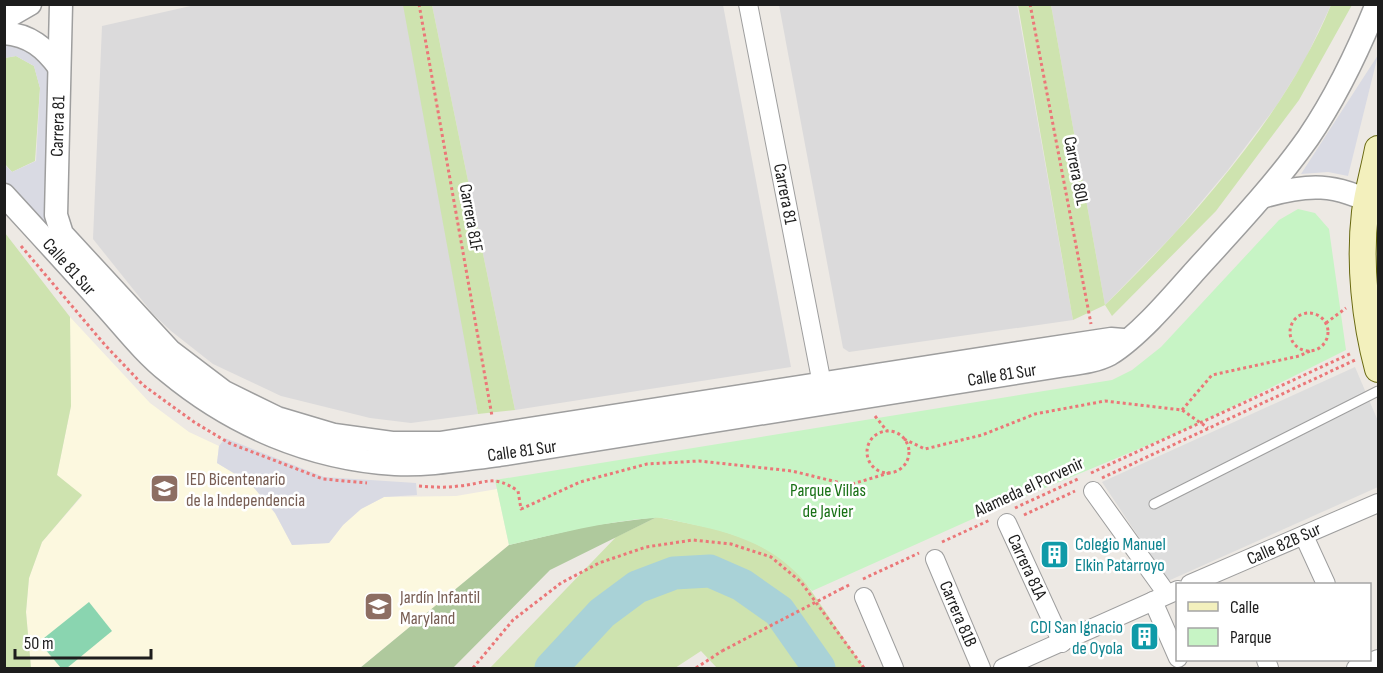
<svg xmlns="http://www.w3.org/2000/svg" width="1383" height="673" viewBox="0 0 1383 673" font-family="'Sofia Sans Condensed',sans-serif">
<style>
.residential{fill:#dbdadb}
.education{fill:#fcf8df}
.grass{fill:#cee3af}
.forest{fill:#afc99d}
.park{fill:#c7f4c5}
.pitch{fill:#8ad5b0}
.parking{fill:#ddd}
.plaza{fill:#d9dae3}
.lines{fill:none;stroke-linecap:round;stroke-linejoin:round}
.river{stroke:#a9d2d7;stroke-width:33}
.service-casing{stroke:#9e9e9e;stroke-width:11}
.minor-casing{stroke:#9e9e9e;stroke-width:20}
.tertiary-casing{stroke:#9e9e9e;stroke-width:25}
.secondary-casing{stroke:#696910;stroke-width:28}
.path{stroke:#eb7778;stroke-width:3;stroke-dasharray:3 3;stroke-linecap:butt}
.service{stroke:#fff;stroke-width:9}
.minor{stroke:#fff;stroke-width:18}
.tertiary{stroke:#fff;stroke-width:22}
.secondary{stroke:#f3f0bd;stroke-width:26}
.path-bridge{stroke:#eb7778;stroke-width:3;stroke-dasharray:3 3;stroke-linecap:butt}
.labels{text-anchor:middle;dominant-baseline:central;stroke-width:5;stroke-linejoin:round;paint-order:stroke}
.street-label{font-size:18px;fill:#1d1d1d;stroke:#fff}
.education-label{font-size:18px;fill:#785e54;stroke:#fff;text-anchor:start}
.park-label{font-size:18px;fill:#197116;stroke:#fff}
.culture-label{font-size:18px;fill:#0d838f;stroke:#fff;text-anchor:start}
</style>
<rect width="100%" height="100%" fill="#ede9e4"/>
<!-- residential -->
<g class="residential">
<path d="M195,5H404L442,197L478,414L411,423L370,418L281,396L213,364L171,331L153,314L93,239L102,26Z"/>
<path d="M432,5H723L791,367L515,410Z"/>
<path d="M779,5H1017L1073,320L849,352L843,348Z"/>
<path d="M1051,5H1331L1305,60L1277,105L1228,170L1176,232L1105,305Z"/>
</g>
<!-- education -->
<path class="education" d="M70,317L150,403L189,432L219,446L217,463L250,483L275,513L292,545L329,543L343,525L361,509L384,497L456,496L497,489L509,545L360,668H31L26,612L29,578L42,542L82,496L57,475L71,406Z"/>
<!-- grass -->
<g class="grass">
<path d="M403,5H432L515,410L478,414Z"/>
<path d="M1018,5H1051L1105,305C1190,222 1286,115 1331,5H1352L1299,100L1216,211L1112,316L1105,305L1073,320Z"/>
<path d="M16,56L34,66L40,88L35,161L12,172L5,164L4,58Z"/>
<path d="M5,233L70,317L71,406L57,475L82,495L42,542L29,578L26,612L31,668H5Z"/>
<path d="M657,517L716,529L749,540L779,556L799,573L864,668H717L701,651L675,668H490L616,537Z"/>
</g>
<!-- forest -->
<path class="forest" d="M657,517L550,570L453,668H360L509,545L588,526Z"/>
<!-- park -->
<path class="park" d="M1298,209L1315,213L1329,229L1346,350L1194,426L997,508L812,591C781,549 740,534 690,524C679,522 665,517 654,518C605,521 557,534 509,545L495,480L1112,380L1132,370L1161,347L1279,220Z"/>
<!-- pitch -->
<path class="pitch" d="M89,602L112,631L67,668H61L39,642Z"/>
<!-- parking -->
<path class="parking" d="M1355,367L1378,421V487L1168,581L1102,482Z"/>
<!-- plaza -->
<g class="plaza">
<path d="M7,44L28,46L45,61L51,80V231L5,181L4,164L12,172L36,161L40,88L34,66L16,56L5,58V45Z"/>
<path d="M1378,55L1348,176L1328,172L1301,174Z"/>
<path d="M225,438L324,477L416,483L417,495L384,497L361,509L343,525L329,543L292,545L275,513L250,483L217,463L219,446Z"/>
</g>
<g class="lines">
<!-- river -->
<path class="river" d="M551,668L602,613L637,587L674,573L710,571L742,585L779,611L819,668"/>
<defs>
<path id="service" d="M1154,504L1378,391"/>
<g id="minor">
<path d="M748,4L822,384"/>
<path d="M1093,491L1167,594"/>
<path d="M1007,523L1062,643"/>
<path d="M1304,536L1326,584"/>
<path d="M935,559L981,668"/>
<path d="M1190,584L1378,503"/>
<path d="M864,597L894,668"/>
<path d="M1153,601L1178,658"/>
<path d="M1266,660L1269,668"/>
<path d="M1003,668L1178,590"/>
<path d="M1356,668L1378,659"/>
</g>
<g id="tertiary">
<path d="M61,4L56,215L62,234L170,351L224,392L277,418L334,435L392,443H440L1018,353L1111,339L1123,340"/>
<path d="M4,19L30,4"/>
<path d="M4,33C30,35 45,48 59,67"/>
<path d="M4,195C38,232 72,269 105,306C125,328 144,353 168,372C232,425 310,459 395,464C429,466 465,459 499,455L1066,365C1080,363 1097,361 1110,354C1139,336 1172,297 1195,271C1234,228 1274,186 1308,138C1336,97 1358,51 1377,4"/>
<path d="M1262,197C1308,183 1336,183 1378,206"/>
</g>
<path id="secondary" d="M1378,149C1374,170 1368,191 1365,212C1359,263 1365,320 1378,369"/>
</defs>
<!-- service casing -->
<use href="#service" class="service-casing"/>
<!-- minor casing -->
<use href="#minor" class="minor-casing"/>
<!-- tertiary casing -->
<use href="#tertiary" class="tertiary-casing"/>
<!-- secondary casing -->
<use href="#secondary" class="secondary-casing"/>
<!-- path -->
<g class="path">
<path d="M419,4L492,416"/>
<path d="M1030,4L1091,324"/>
<path d="M21,246L105,345L143,385L194,422L229,443L323,479L367,483"/>
<circle cx="1309" cy="332" r="19"/>
<path d="M1326,323L1346,308"/>
<path d="M1182,410L1212,375L1299,356L1310,351"/>
<path d="M875,416L887,431"/>
<circle cx="888" cy="452" r="21"/>
<path d="M904,439L925,449L982,435L1035,414L1105,401L1182,410L1208,428"/>
<path d="M1091,473L1352,353"/>
<path d="M1102,478L1355,360"/>
<path d="M419,486C432,487 445,488 458,486C486,484 492,473 518,491L521,509L580,482L647,464L699,461L792,471L849,485L892,472"/>
<path d="M1015,508L1080,478"/>
<path d="M1024,515L1075,491"/>
<path d="M942,542L990,520"/>
<path d="M863,579L919,553"/>
<path d="M841,589L851,584"/>
<path d="M473,668L513,620L561,583L599,563L646,547L693,540L731,544L771,557L801,582L864,668"/>
<path d="M696,668L722,651"/>
</g>
<!-- service -->
<use href="#service" class="service"/>
<!-- minor -->
<use href="#minor" class="minor"/>
<!-- tertiary -->
<use href="#tertiary" class="tertiary"/>
<!-- secondary -->
<use href="#secondary" class="secondary"/>
<!-- path-bridge -->
<path class="path-bridge" d="M722,651L841,589"/>
</g>
<!-- icons -->
<defs>
<symbol id="school-square" viewBox="-11 -11 22 22"><rect x="-9" y="-9" width="18" height="18" rx="4" fill="#8d6e63" stroke="#fff"/><path d="M0-5L7-2L0 1L-7-2ZM-4 1L0 2.5L4 1V4Q0 6-4 4Z" fill="#fff"/></symbol>
<symbol id="building-square" viewBox="-11 -11 22 22"><rect x="-9" y="-9" width="18" height="18" rx="4" fill="#0f9aa8" stroke="#fff"/><path d="M-4-6H4V6H1V3H-1V6H-4ZM-2.5-4.3h1.7v1.8h-1.7ZM.8-4.3h1.7v1.8H.8ZM-2.5-1h1.7V.8h-1.7ZM.8-1h1.7V.8H.8Z" fill="#fff"/></symbol>
</defs>
<g fill-rule="evenodd">
<use href="#school-square" x="148" y="472" width="33" height="33"/>
<use href="#building-square" x="1038" y="538" width="33" height="33"/>
<use href="#school-square" x="362" y="590" width="33" height="33"/>
<use href="#building-square" x="1128" y="620" width="33" height="33"/>
</g>
<g class="labels">
<!-- street labels -->
<g class="street-label">
<text transform="translate(58 126) rotate(-88)">Carrera 81</text>
<text transform="translate(1076 171) rotate(79)">Carrera 80L</text>
<text transform="translate(785 194) rotate(79)">Carrera 81</text>
<text transform="translate(471 218) rotate(80)">Carrera 81F</text>
<text transform="translate(69 267) rotate(48)">Calle 81 Sur</text>
<text transform="translate(1002 375) rotate(-9)">Calle 81 Sur</text>
<text transform="translate(522 451) rotate(-8)">Calle 81 Sur</text>
<text transform="translate(1029 487) rotate(-25)">Alameda el Porvenir</text>
<text transform="translate(1284 544) rotate(-24)">Calle 82B Sur</text>
<text transform="translate(1027 567) rotate(65)">Carrera 81A</text>
<text transform="translate(958 614) rotate(67)">Carrera 81B</text>
</g>
<!-- education labels -->
<g class="education-label">
<text x="186" y="479">IED Bicentenario<tspan x="186" dy="21">de la Independencia</tspan></text>
<text x="400" y="597">Jardín Infantil<tspan x="400" dy="21">Maryland</tspan></text>
</g>
<!-- park labels -->
<g class="park-label">
<text x="828" y="490">Parque Villas<tspan x="828" dy="21">de Javier</tspan></text>
</g>
<!-- culture labels -->
<g class="culture-label">
<text x="1075" y="544">Colegio Manuel<tspan x="1075" dy="21">Elkin Patarroyo</tspan></text>
<text x="1123" y="627" text-anchor="end">CDI San Ignacio<tspan x="1123" dy="21">de Oyola</tspan></text>
</g>
</g>
<!-- border -->
<rect width="1383" height="673" fill="none" stroke="#1d1d1d" stroke-width="12"/>
<!-- legend -->
<rect x="1176" y="583" width="195" height="78" fill="#ffffff" stroke="#a5a5a5" stroke-width="1.5"/>
<rect x="1188" y="602" width="30" height="9" fill="#f3f0bd" stroke="#a5a5a5" stroke-width="1.5"/>
<text x="1230" y="613" font-size="18" fill="#1d1d1d">Calle</text>
<rect x="1188" y="628" width="30" height="18" fill="#c7f4c5" stroke="#a5a5a5" stroke-width="1.5"/>
<text x="1230" y="643" font-size="18" fill="#1d1d1d">Parque</text>
<!-- scale -->
<path d="M15 649v9h136v-9" fill="none" stroke="#1d1d1d" stroke-width="3"/>
<text x="24" y="649" font-size="18" fill="#1d1d1d" stroke="#ffffff" stroke-width="4.5" paint-order="stroke">50 m</text>
</svg>
